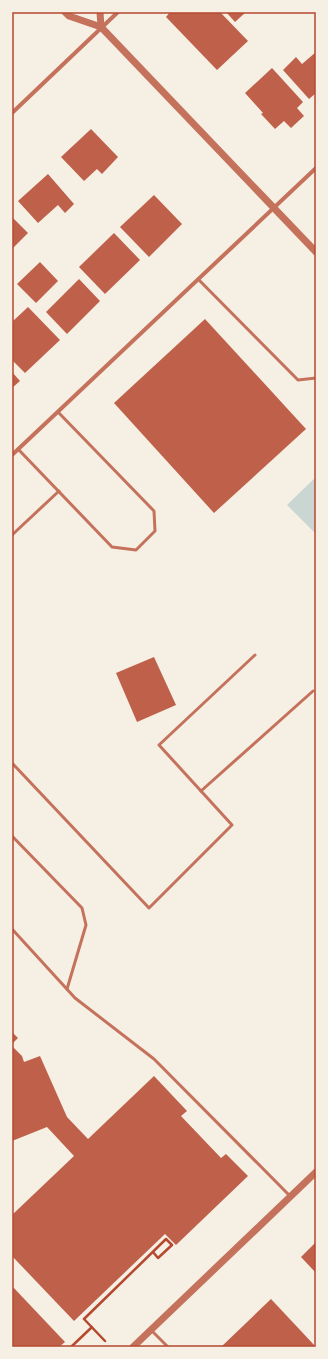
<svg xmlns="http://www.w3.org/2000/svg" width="328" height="1359" viewBox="0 0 328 1359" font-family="'Fira Sans',sans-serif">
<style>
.water{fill:#c9d6d2}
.building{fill:#bf614a}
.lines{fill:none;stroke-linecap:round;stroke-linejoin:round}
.path{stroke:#b5482f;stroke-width:2.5}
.service{stroke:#c5725c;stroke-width:3}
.minor{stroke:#c5725c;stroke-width:4}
.tertiary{stroke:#c5725c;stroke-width:7}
.neatline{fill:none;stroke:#b5482f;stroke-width:1.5}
</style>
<rect width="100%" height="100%" fill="#f6efe4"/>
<!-- water -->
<path class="water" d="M316,477V534L287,505Z"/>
<!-- building -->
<g class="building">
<path d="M170,12H220L248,41L217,70L166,17Z"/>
<path d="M226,12H246L235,22Z"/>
<path d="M316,52V93L309,99L283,70L296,57L302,64Z"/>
<path d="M272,68L303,102L297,108L304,116L291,128L284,121L275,129L261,114L263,113L245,93Z"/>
<path d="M91,129L118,157L102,174L97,169L84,181L61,157Z"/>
<path d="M48,174L74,204L65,213L58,205L38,223L18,201Z"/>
<path d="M154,195L182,224L149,257L120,227Z"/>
<path d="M12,217L28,233L12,249Z"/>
<path d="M114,233L140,260L105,294L79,267Z"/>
<path d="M40,262L58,281L36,303L17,284Z"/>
<path d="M79,279L100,301L67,334L46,312Z"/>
<path d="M28,307L60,340L25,373L12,360V322Z"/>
<path d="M205,319L306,429L214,513L114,403Z"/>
<path d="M12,372L20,381L12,388Z"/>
<path d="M154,657L176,705L137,722L116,673Z"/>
<path d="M12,1032L18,1038L12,1044Z"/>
<path d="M12,1046L22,1056L24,1062L40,1056L67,1117L88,1139L154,1076L187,1111L181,1116L221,1158L226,1154L248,1176L176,1245L165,1234L74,1321L12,1256V1215L74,1156L47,1127L12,1141Z"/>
<path d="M316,1242V1273L301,1257Z"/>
<path d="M12,1286L65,1342L59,1347H12Z"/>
<path d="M271,1299L316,1347H221Z"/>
</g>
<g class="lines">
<!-- path -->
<g class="path">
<path d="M105,1341L84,1319L166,1239L172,1245L158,1258L153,1252"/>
<path d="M71,1347L92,1327"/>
</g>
<!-- service -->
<g class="service">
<path d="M198,279L298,380L316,378"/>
<path d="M18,449L112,547L136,550L155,531L154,511L58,412"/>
<path d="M12,535L59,491"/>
<path d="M12,763L149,908L232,825L201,791L313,691"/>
<path d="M201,791L159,745L255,655"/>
<path d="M12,836L82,908L86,925L67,989"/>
<path d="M12,929L75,998L154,1059L290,1196"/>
<path d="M151,1330L168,1347"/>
</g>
<!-- minor -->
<g class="minor">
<path d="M12,113L118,12"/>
<path d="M12,455L316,168"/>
</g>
<!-- tertiary -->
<g class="tertiary">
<path d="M65,12L69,16L101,27L316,252"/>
<path d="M100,12L101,27"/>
<path d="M133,1347L316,1172"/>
</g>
</g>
<!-- border -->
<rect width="328" height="1359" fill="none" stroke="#f6efe4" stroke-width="26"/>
<rect x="13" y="13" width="302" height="1333" class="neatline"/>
</svg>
